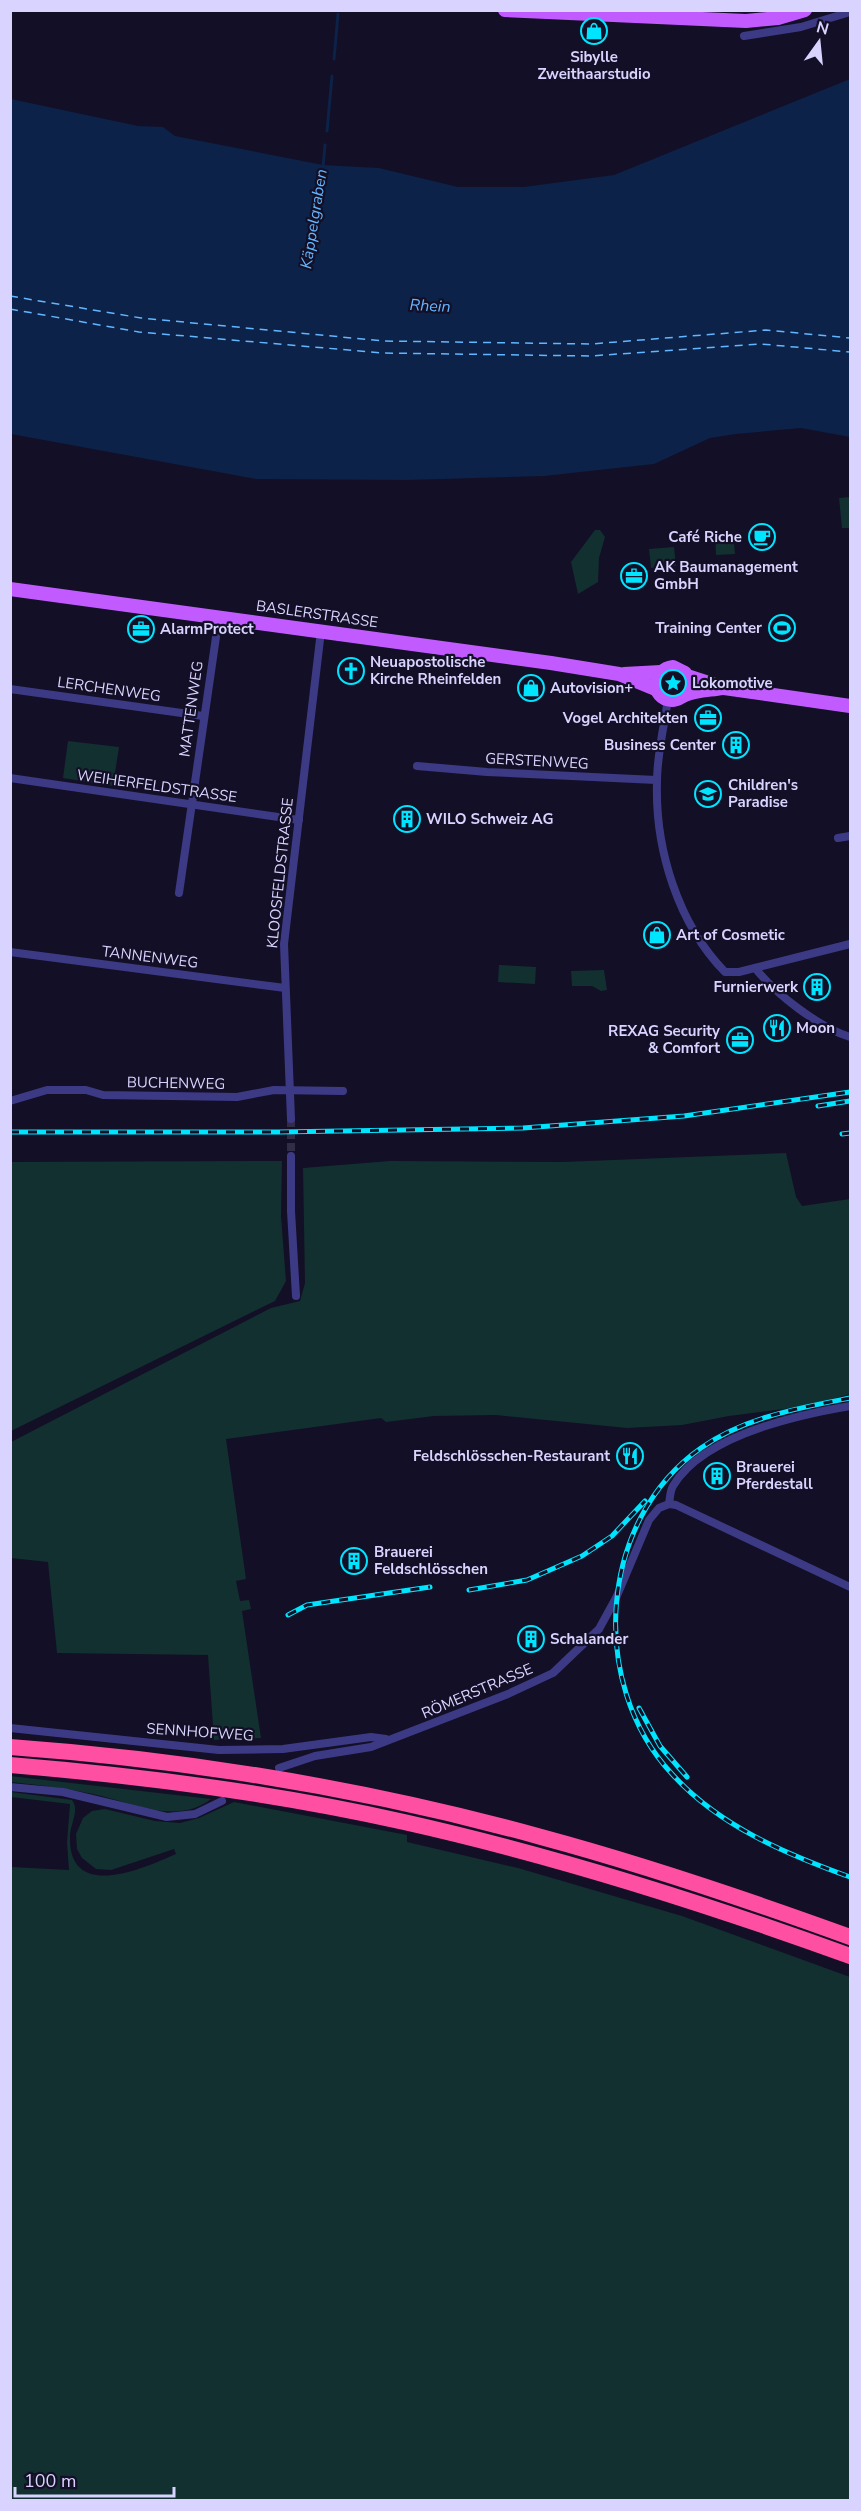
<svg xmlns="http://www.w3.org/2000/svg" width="861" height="2511" viewBox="0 0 861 2511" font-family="'Nunito Sans',sans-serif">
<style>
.green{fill:#12302f}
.water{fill:#0c2248}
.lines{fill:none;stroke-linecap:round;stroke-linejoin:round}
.stream{stroke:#0c2248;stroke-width:3}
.ferry{stroke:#62b6ff;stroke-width:1.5;stroke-dasharray:8 6;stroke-linecap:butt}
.street-tunnel{stroke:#312d47;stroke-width:8;stroke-dasharray:8 4;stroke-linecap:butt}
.street{stroke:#3d3a85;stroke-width:8}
.primary{stroke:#c25bff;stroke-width:14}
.highway{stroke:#ff4fa3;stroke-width:16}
.rail-casing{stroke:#00e5ff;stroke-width:5}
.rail{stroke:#130f26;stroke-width:3;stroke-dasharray:9;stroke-linecap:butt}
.labels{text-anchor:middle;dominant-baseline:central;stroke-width:4.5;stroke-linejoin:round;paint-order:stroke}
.poi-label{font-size:15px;font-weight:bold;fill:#d9d4ff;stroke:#130f26;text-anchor:start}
.street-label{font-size:15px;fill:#d9d4ff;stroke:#130f26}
.water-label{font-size:16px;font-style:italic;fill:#62b6ff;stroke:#130f26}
</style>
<rect width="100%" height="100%" fill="#130f26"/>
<!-- green -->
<g class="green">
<path d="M850,497V528H842L839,498Z"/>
<path d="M595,530H600L605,537L599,558L598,582L578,594L571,562Z"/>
<path d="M733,532L735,554L716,555L715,534Z"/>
<path d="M674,547L676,566L651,568L649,549Z"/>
<path d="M68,741L119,747L113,786L63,778Z"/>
<path d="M499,965L536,967L535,984L498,982Z"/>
<path d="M604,970L607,990L601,991L592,986H572L571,971Z"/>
<path d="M786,1153L796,1197L802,1206L850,1199V1394L807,1406L729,1416L682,1425L627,1428L496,1415L434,1416L386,1422L381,1418L226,1439L246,1579L236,1581L240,1601L249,1600L251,1609L242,1611L261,1738L214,1740L208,1655L57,1653L48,1562L11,1558V1442L271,1308L300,1301L305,1283L303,1168L390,1161L563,1162Z"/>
<path d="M282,1161L281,1216L286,1281L275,1301L11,1431V1162Z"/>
<path d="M10,1776L211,1799C176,1826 131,1802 93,1794C65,1788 38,1785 11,1782Z"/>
<path d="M11,1792L72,1800C80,1810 70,1824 70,1836C68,1902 142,1869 176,1854L174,1849L111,1870L96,1869L82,1858L77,1849L76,1834L83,1818L92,1811L105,1809L155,1821L180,1823L199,1818L234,1802L407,1835V1842L518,1868L682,1916L850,1977V2500H11V1867L69,1870L67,1843L70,1804L11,1797Z"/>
</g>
<!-- water -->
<path class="water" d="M850,79V437L801,428L736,434L710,438L654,464L544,476L406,480L256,479L11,434V99L138,126L163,127L175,136L323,165L379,168L458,187H524L614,175Z"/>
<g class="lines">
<!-- stream -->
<g class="stream">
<path d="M334,59L338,14"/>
<path d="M327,131L332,76"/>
<path d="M323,167L325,145"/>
</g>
<!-- ferry -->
<g class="ferry">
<path d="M10,296L141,318L384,341L591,344L766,330L850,338"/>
<path d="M10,309L139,332L383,353L590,356L761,344L850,352"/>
</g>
<!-- street-tunnel -->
<path class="street-tunnel" d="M291,1119V1156"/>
<!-- street -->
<g class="street">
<path d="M744,36L801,27L850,12"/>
<path d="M10,689L203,716"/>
<path d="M668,699C664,727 657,754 657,782C655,849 678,924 725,972H739L850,944"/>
<path d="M417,766L487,772L656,780"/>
<path d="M10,778L299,820"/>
<path d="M838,838L850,836"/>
<path d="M179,893L216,637"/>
<path d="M10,952L285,988"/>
<path d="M755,968C776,994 818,1027 850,1037"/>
<path d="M10,1101L47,1090H86L103,1095L237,1097L274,1090L343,1091"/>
<path d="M291,1119L284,944L321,631"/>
<path d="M291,1156V1211L296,1296"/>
<path d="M669,1504C670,1498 670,1491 673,1486C703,1435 797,1415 850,1406"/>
<path d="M669,1504L676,1505L850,1587"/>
<path d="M10,1728L219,1750L283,1749L371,1737L386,1739"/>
<path d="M279,1768L315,1756L371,1747L508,1694L553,1673L599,1629L616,1598L649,1520L659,1508L669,1504"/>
<path d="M10,1787L63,1792L167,1817L195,1814L222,1801"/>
</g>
<!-- primary -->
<g class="primary">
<path d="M505,10L746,21L778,18L805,10"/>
<path d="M10,589L551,663L619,674L658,690"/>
<path d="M624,674L661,672"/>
<path d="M687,676L724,688L850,706"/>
<path d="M685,694L689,685L685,673L673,667C653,669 650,699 672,700C678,700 680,697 685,695C695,690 711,690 722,688"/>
</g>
<!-- highway -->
<g class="highway">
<path d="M10,1747C189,1760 368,1789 541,1837C645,1865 748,1900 850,1937"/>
<path d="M10,1765C143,1776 275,1793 404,1822C556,1856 704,1903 850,1956"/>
</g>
<defs>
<g id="rail">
<path d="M818,1106L850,1101"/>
<path d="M10,1132H279L523,1128L684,1116L850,1092"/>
<path d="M842,1134L850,1133"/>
<path d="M850,1398C799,1408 745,1417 701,1448C598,1520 588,1684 672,1774C719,1826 786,1854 850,1877"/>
<path d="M469,1590L527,1580L582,1556L612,1536L645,1501"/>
<path d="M288,1615L307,1605L430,1587"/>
<path d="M639,1708L660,1746L687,1777"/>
</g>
</defs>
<!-- rail casing -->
<use href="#rail" class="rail-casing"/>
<!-- rail -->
<use href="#rail" class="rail"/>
</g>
<!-- icons -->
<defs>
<symbol id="shop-ring" viewBox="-11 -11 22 22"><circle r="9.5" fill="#130f26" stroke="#00e5ff" stroke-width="1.5"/><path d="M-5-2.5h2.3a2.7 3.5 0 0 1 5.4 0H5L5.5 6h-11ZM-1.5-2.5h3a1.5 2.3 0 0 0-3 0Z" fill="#00e5ff"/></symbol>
<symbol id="cafe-ring" viewBox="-11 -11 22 22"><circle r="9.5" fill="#130f26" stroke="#00e5ff" stroke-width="1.5"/><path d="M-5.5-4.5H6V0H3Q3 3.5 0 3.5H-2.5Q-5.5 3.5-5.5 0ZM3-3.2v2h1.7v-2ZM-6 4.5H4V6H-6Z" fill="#00e5ff"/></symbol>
<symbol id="office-ring" viewBox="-11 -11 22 22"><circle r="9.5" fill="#130f26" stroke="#00e5ff" stroke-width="1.5"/><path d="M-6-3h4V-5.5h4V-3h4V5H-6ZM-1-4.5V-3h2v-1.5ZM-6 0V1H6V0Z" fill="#00e5ff"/></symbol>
<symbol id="stadium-ring" viewBox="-11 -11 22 22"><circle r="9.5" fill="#130f26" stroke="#00e5ff" stroke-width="1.5"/><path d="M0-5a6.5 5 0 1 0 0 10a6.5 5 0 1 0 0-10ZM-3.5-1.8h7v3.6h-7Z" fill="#00e5ff"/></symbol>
<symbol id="church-ring" viewBox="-11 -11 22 22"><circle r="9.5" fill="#130f26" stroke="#00e5ff" stroke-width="1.5"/><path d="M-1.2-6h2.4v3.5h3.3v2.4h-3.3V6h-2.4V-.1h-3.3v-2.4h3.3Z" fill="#00e5ff"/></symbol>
<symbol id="sight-ring" viewBox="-11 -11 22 22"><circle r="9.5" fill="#130f26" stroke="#00e5ff" stroke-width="1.5"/><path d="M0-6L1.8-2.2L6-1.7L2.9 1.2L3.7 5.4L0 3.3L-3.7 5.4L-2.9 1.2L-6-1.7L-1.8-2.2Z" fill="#00e5ff"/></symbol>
<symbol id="building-ring" viewBox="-11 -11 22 22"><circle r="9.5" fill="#130f26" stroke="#00e5ff" stroke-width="1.5"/><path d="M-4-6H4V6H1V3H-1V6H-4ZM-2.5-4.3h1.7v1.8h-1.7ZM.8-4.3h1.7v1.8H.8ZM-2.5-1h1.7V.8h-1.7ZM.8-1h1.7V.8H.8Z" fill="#00e5ff"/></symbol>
<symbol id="school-ring" viewBox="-11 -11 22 22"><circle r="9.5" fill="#130f26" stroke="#00e5ff" stroke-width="1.5"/><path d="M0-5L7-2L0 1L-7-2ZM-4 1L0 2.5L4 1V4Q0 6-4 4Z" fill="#00e5ff"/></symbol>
<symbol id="restaurant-ring" viewBox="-11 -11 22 22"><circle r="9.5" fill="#130f26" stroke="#00e5ff" stroke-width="1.5"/><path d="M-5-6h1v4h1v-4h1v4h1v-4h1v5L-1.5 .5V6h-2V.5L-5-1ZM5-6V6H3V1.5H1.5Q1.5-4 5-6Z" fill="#00e5ff"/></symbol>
</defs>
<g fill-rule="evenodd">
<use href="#shop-ring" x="579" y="16" width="30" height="30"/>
<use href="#cafe-ring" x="747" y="522" width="30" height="30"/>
<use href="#office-ring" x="619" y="561" width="30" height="30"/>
<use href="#stadium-ring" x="767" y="613" width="30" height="30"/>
<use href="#office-ring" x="126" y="614" width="30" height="30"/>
<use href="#church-ring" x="336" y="656" width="30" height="30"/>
<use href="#sight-ring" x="658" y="668" width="30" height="30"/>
<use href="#shop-ring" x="516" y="673" width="30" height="30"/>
<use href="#office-ring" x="693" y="703" width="30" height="30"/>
<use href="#building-ring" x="721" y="730" width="30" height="30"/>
<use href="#school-ring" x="693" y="779" width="30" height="30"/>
<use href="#building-ring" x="392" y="804" width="30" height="30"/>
<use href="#shop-ring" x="642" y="920" width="30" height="30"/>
<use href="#building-ring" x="802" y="972" width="30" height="30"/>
<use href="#restaurant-ring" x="762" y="1013" width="30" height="30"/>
<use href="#office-ring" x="725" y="1025" width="30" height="30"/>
<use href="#restaurant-ring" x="615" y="1441" width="30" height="30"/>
<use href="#building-ring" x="702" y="1461" width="30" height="30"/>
<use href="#building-ring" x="339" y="1546" width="30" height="30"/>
<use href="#building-ring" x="516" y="1624" width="30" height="30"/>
</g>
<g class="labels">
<!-- poi labels -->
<g class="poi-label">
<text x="594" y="57" text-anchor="middle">Sibylle<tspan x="594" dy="17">Zweithaarstudio</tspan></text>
<text x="742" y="537" text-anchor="end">Café Riche</text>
<text x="654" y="567">AK Baumanagement<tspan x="654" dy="17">GmbH</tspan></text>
<text x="762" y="628" text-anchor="end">Training Center</text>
<text x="160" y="629">AlarmProtect</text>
<text x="370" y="662">Neuapostolische<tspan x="370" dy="17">Kirche Rheinfelden</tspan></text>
<text x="692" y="683">Lokomotive</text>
<text x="550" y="688">Autovision+</text>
<text x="688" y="718" text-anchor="end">Vogel Architekten</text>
<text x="716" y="745" text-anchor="end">Business Center</text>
<text x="728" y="785">Children's<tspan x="728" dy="17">Paradise</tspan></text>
<text x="426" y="819">WILO Schweiz AG</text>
<text x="676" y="935">Art of Cosmetic</text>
<text x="798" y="987" text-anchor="end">Furnierwerk</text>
<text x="796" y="1028">Moon</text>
<text x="720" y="1031" text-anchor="end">REXAG Security<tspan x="720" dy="17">&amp; Comfort</tspan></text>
<text x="610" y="1456" text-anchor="end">Feldschlösschen-Restaurant</text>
<text x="736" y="1467">Brauerei<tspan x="736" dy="17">Pferdestall</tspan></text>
<text x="374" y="1552">Brauerei<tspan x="374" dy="17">Feldschlösschen</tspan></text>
<text x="550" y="1639">Schalander</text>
</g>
<!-- street labels -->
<g class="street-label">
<text transform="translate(317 614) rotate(8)">BASLERSTRASSE</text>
<text transform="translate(109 689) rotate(8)">LERCHENWEG</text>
<text transform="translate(191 709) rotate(-82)">MATTENWEG</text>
<text transform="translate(537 761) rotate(3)">GERSTENWEG</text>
<text transform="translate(157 786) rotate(8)">WEIHERFELDSTRASSE</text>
<text transform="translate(280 873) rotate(-84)">KLOOSFELDSTRASSE</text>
<text transform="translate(150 957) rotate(7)">TANNENWEG</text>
<text transform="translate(176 1083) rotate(1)">BUCHENWEG</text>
<text transform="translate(477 1691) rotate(-23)">RÖMERSTRASSE</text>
<text transform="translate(200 1732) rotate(4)">SENNHOFWEG</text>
</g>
<!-- water labels -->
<g class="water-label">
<text transform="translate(314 219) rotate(-81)">Käppelgraben</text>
<text transform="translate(430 306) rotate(3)">Rhein</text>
</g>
</g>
<!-- border -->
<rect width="861" height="2511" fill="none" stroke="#d9d4ff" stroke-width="24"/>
<!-- north arrow -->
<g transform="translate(819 42) rotate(15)" stroke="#130f26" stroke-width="4.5" paint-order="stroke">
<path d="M0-4.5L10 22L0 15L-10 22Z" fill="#d9d4ff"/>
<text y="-9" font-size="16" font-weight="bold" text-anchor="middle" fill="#d9d4ff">N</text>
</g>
<!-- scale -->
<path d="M15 2487v9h159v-9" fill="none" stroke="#d9d4ff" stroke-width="3"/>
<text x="24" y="2487" font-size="18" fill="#d9d4ff" stroke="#130f26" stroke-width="4.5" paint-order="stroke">100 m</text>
</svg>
